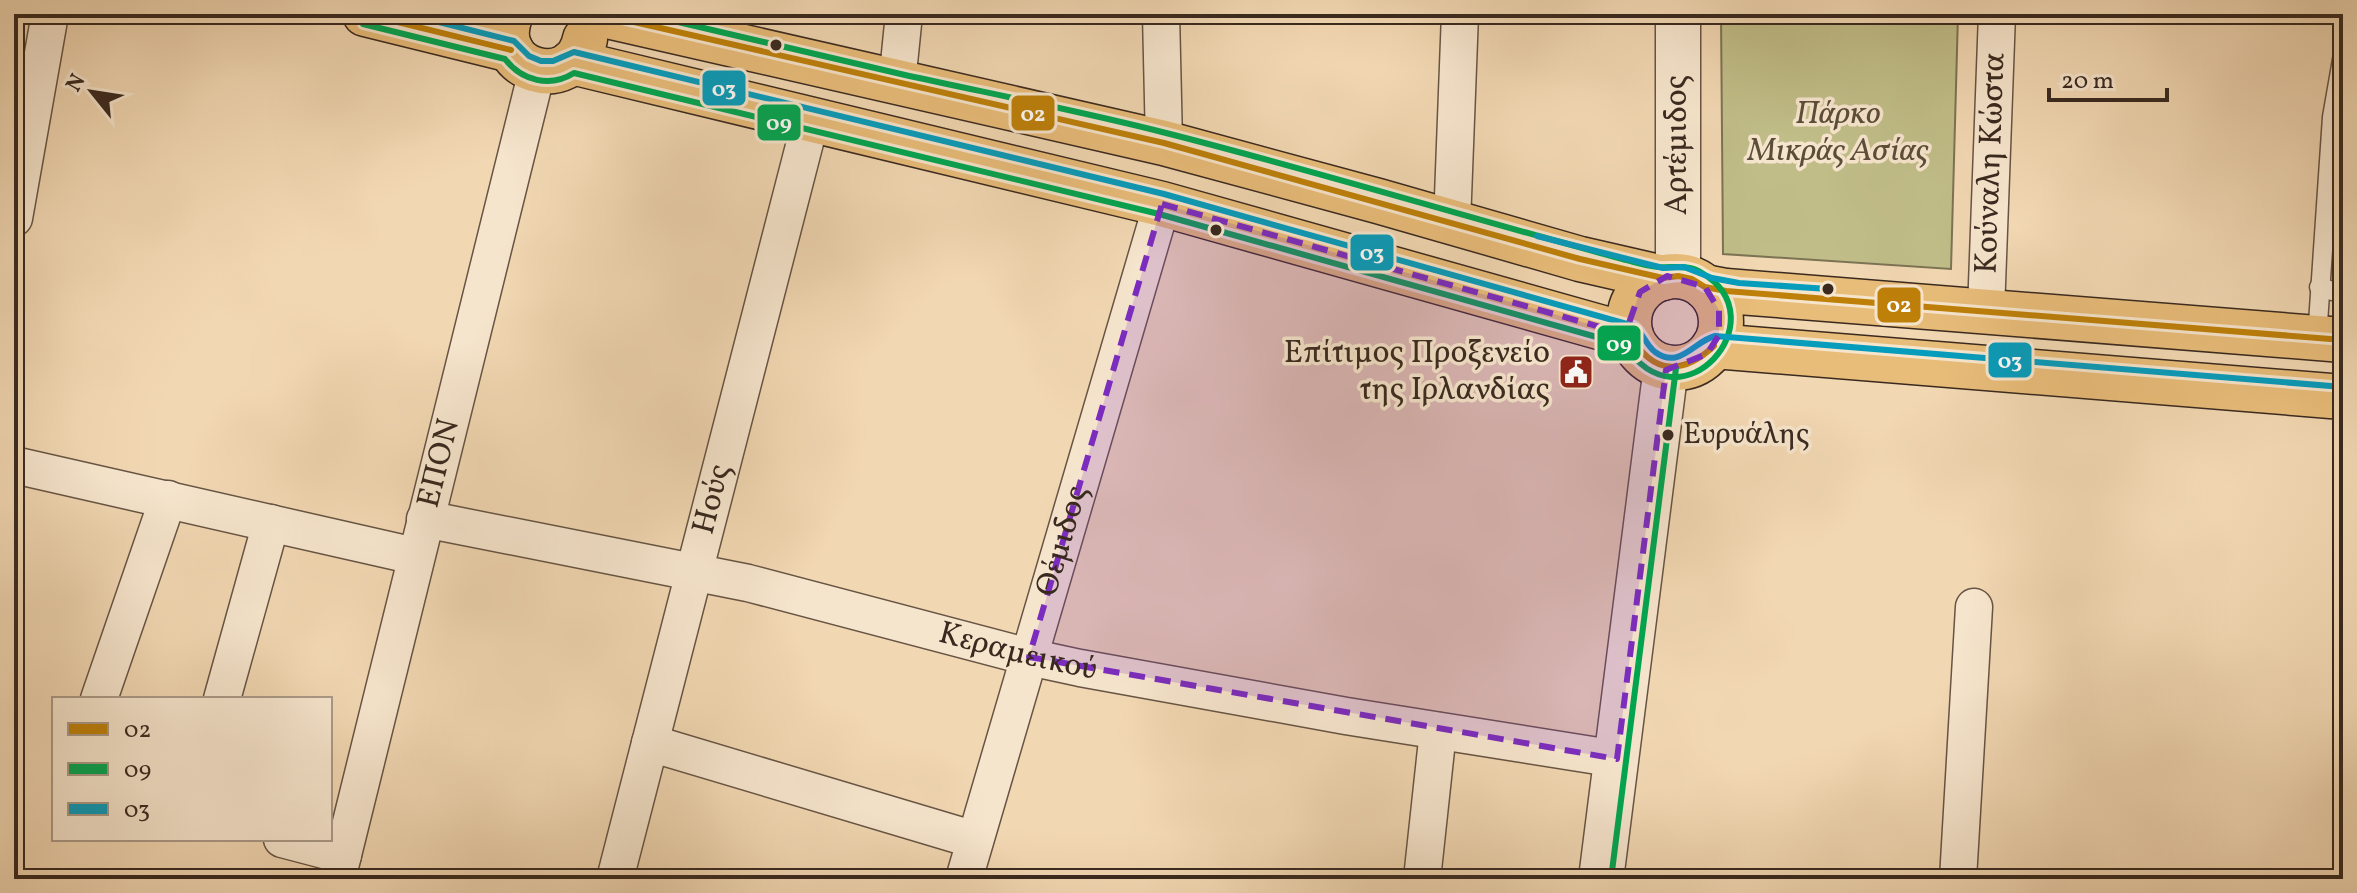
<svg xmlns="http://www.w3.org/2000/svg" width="2357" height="893" viewBox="0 0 2357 893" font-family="Vollkorn,serif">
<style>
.green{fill:#c0bd88;stroke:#7c7354;stroke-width:2}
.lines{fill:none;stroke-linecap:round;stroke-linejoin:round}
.service-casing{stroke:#675444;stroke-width:21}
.minor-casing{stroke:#675444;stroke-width:39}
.tertiary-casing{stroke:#675444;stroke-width:47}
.primary-casing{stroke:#39291f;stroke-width:47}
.service{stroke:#f6e5cd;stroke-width:18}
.minor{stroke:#f6e5cd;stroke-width:36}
.tertiary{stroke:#f6e5cd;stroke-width:44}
.primary{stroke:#e8bc79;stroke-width:44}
.bus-1-casing{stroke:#f6e5cd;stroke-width:12}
.bus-2-casing{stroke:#f6e5cd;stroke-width:12}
.bus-3-casing{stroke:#f6e5cd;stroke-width:12}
.bus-1{stroke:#be8009;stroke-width:6}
.bus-2{stroke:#00a651;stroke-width:6}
.bus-3{stroke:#069cbc;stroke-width:6}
.marked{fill:#7b2cbf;fill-opacity:0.2;stroke:#7b2cbf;stroke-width:6;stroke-dasharray:16 10;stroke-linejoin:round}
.bus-dot{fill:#39291f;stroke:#f6e5cd;stroke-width:3}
.labels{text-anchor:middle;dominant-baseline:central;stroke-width:7;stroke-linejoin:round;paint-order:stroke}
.bus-label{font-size:30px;fill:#39291f;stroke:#f6e5cd;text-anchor:start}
.park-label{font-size:32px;font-style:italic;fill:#5b4e39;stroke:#f6e5cd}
.street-label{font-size:32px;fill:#39291f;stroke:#f6e5cd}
.poi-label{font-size:32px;fill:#39291f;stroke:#f6e5cd;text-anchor:end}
.line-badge{stroke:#f6e5cd;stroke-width:3}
.badge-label{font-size:22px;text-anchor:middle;font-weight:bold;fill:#fff}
</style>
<rect width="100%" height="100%" fill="#f1d7b2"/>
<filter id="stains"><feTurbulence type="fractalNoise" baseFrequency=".0025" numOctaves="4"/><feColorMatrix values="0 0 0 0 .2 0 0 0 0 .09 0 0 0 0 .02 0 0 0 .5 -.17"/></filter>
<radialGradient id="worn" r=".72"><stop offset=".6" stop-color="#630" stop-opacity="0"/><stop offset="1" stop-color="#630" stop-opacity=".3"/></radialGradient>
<!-- green -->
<path class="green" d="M1721,14H1958L1951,269L1723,254Z"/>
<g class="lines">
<defs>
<g id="service">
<path d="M2319,287L2343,294"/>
<path d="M2317,338L2332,117L2343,54"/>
</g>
<g id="minor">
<path d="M1161,14L1164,143"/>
<path d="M897,83L904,14"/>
<path d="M14,218L50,14"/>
<path d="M1452,223L1460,14"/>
<path id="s1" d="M1986,311L1997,14"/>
<path d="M14,465L415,556"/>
<path id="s2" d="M425,519L748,583L1029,657L1080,668L1346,716L1617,759"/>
<path d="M99,699L168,499"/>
<path d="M222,699L271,523"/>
<path d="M650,743L975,840"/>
<path d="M282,839L343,855"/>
<path id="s3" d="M337,879L537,71"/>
<path id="s4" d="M615,879L811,119"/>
<path id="s5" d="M964,879L1162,204"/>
<path d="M1422,879L1438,731"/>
<path d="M1958,879L1974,607"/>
</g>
<g id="tertiary">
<path d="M1678,276V14"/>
<path d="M1601,879L1666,367"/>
</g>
<g id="primary">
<path d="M365,14L511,50"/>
<path d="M511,14C487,71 573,96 585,39"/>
<path d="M599,14L1164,143L1378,201L1580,259L1663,278"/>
<path d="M572,62L1162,204L1631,336"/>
<circle cx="1675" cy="322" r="46"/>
<path d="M1705,287L1726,291L2343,340"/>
<path d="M1714,346L2343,397"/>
</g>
</defs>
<!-- service casing -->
<use href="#service" class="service-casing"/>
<!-- minor casing -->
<use href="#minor" class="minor-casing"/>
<!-- tertiary casing -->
<use href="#tertiary" class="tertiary-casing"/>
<!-- primary casing -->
<use href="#primary" class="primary-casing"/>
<!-- service -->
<use href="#service" class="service"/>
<!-- minor -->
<use href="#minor" class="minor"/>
<!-- tertiary -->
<use href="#tertiary" class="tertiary"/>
<!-- primary -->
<use href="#primary" class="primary"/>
<defs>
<g id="bus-1">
<path d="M365,14L511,50"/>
<path d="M599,14L1164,143L1580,259L1663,278L1678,276L1692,279L1705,287L1726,291L2343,340"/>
<path d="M1631,336C1653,375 1683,375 1714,346"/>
</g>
<g id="bus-2">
<path d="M363,24L505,59C522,81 550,88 574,73L1159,214L1625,345C1681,432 1780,319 1702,273C1688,264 1674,268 1658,267C1647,266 1636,263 1626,260C1472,219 1320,172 1166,133C1080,111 992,94 905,75C818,55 731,34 644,14"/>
<path d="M1611,879L1676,368"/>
</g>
<g id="bus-3">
<path d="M407,14L514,41L529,56L541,61H553L574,52L1164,194L1634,326C1643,333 1646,345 1655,352C1680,370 1694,341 1715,336L2343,387"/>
<path d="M1537,236L1663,268L1684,267L1712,278L1739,283L1828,289"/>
</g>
</defs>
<!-- bus-1 casing -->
<use href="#bus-1" class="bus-1-casing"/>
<!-- bus-2 casing -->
<use href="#bus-2" class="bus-2-casing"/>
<!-- bus-3 casing -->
<use href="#bus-3" class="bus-3-casing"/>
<!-- bus-1 -->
<use href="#bus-1" class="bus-1"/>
<!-- bus-2 -->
<use href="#bus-2" class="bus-2"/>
<!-- bus-3 -->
<use href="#bus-3" class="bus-3"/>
</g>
<!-- marked area -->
<path class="marked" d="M1162,204L1625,334L1640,292L1667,276L1705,287L1719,310V335L1707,354L1666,370L1617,759L1029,657Z"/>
<!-- icons -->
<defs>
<symbol id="civic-square" viewBox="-11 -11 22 22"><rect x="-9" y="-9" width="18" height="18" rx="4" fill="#8f2418" stroke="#f6e5cd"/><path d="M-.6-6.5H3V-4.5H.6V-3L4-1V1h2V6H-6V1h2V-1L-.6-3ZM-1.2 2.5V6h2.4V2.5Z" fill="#fff"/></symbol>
</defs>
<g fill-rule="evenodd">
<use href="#civic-square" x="1556" y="352" width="40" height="40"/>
</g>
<!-- markers -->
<g class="bus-dot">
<circle cx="776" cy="45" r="7"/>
<circle cx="1216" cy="230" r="7"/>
<circle cx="1828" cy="289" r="7"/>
<circle cx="1668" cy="435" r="7"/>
</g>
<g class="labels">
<!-- bus labels -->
<g class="bus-label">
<text x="1683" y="435">Ευρυάλης</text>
</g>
<!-- park labels -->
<g class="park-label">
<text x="1838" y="115">Πάρκο<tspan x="1838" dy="37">Μικράς Ασίας</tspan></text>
</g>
<!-- street labels -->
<g class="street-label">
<text transform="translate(1678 145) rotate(-90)">Αρτέμιδος</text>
<text stroke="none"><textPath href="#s1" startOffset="148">Κούναλη Κώστα</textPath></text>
<text stroke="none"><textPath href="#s3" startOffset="428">ΕΠΟΝ</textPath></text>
<text stroke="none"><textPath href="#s4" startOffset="392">Ηούς</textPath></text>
<text stroke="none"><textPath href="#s5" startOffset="352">Θέμιδος</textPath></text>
<text stroke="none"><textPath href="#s2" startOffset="608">Κεραμεικού</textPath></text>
</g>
<!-- poi labels -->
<g class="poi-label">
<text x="1550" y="354">Επίτιμος Προξενείο<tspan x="1550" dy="37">της Ιρλανδίας</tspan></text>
</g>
</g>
<g class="line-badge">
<rect x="701" y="69" width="46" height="38" rx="8" fill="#069cbc"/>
<rect x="1010" y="94" width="46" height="38" rx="8" fill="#be8009"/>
<rect x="756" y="103" width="46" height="39" rx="8" fill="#00a651"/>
<rect x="1349" y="233" width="46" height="39" rx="8" fill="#069cbc"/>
<rect x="1876" y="286" width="46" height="38" rx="8" fill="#be8009"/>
<rect x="1596" y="324" width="46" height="38" rx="8" fill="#00a651"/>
<rect x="1987" y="341" width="46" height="38" rx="8" fill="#069cbc"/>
</g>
<g class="badge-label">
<text x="724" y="96">03</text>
<text x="1033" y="121">02</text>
<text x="779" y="130">09</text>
<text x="1372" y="260">03</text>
<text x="1899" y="312">02</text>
<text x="1619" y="351">09</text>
<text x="2010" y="368">03</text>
</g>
<!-- margin -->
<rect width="2357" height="893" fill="none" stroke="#f1d7b2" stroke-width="48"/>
<rect x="16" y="16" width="2325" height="861" fill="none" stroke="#39291f" stroke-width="4"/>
<rect x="24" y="24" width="2309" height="845" fill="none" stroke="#39291f" stroke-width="2"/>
<!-- legend -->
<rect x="52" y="697" width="280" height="144" fill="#f6e5cd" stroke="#aa9a87" stroke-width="2"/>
<rect x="68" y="723" width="40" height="12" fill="#be8009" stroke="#aa9a87" stroke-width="2"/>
<text x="124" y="737" font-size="24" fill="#39291f">02</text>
<rect x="68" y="763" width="40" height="12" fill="#00a651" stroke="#aa9a87" stroke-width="2"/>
<text x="124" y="777" font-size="24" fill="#39291f">09</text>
<rect x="68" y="803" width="40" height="12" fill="#069cbc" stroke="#aa9a87" stroke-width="2"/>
<text x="124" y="817" font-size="24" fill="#39291f">03</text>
<!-- north arrow -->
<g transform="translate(92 92) rotate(300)" stroke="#f6e5cd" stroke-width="6" paint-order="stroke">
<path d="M0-6L14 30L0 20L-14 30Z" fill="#39291f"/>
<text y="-12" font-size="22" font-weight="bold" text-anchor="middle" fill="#39291f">N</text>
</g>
<!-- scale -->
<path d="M2049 88v12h118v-12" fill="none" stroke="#39291f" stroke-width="4"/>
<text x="2061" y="88" font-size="24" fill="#39291f" stroke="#f6e5cd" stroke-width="6" paint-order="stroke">20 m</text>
<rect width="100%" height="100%" filter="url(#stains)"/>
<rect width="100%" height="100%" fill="url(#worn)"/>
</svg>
